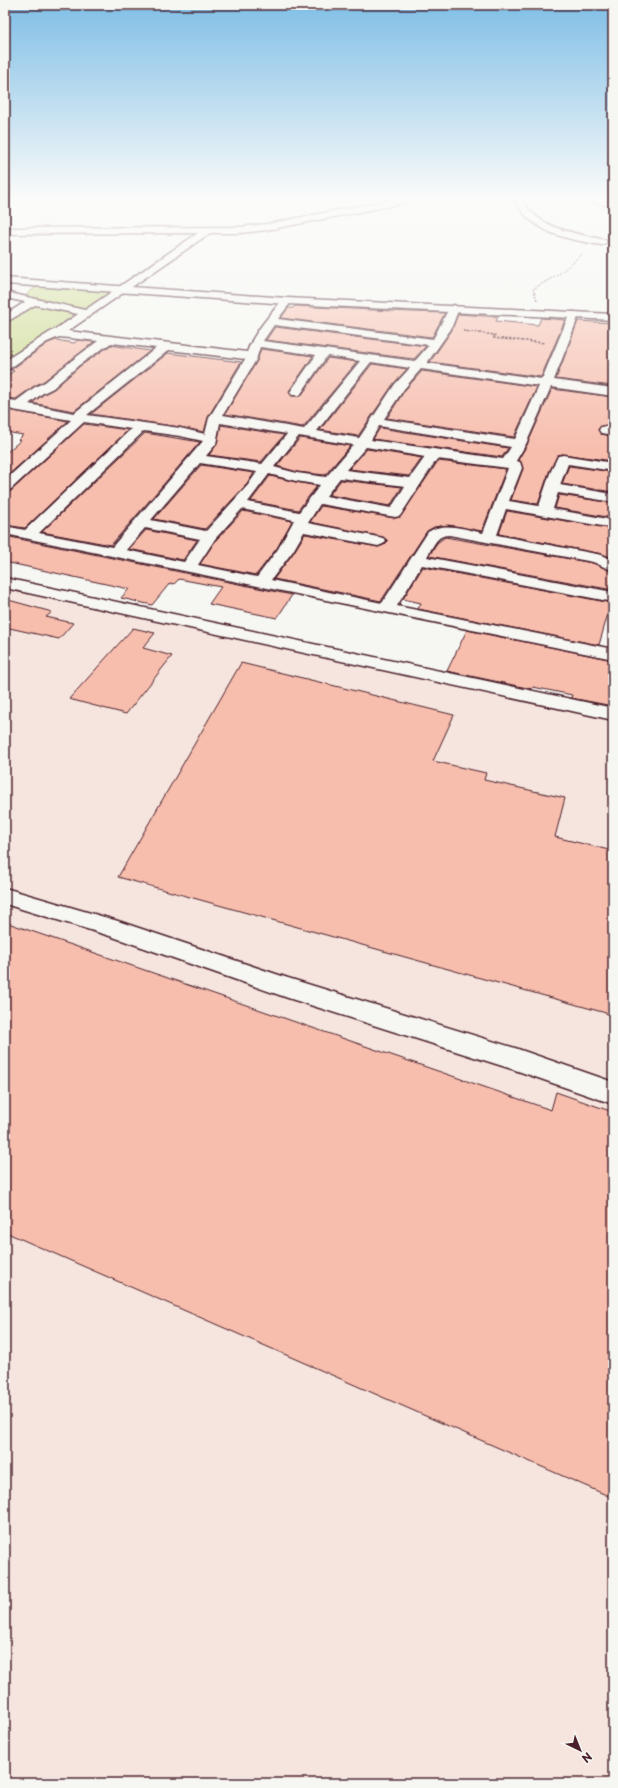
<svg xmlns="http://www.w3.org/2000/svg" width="618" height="1788" viewBox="0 0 618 1788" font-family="'Playpen Sans',sans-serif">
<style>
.built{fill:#f6e5de}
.green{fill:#ccda8e;stroke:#8b7c5c}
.building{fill:#f7beae;stroke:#4a1f2b}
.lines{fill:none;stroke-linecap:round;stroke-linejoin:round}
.minor-casing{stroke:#4a1f2b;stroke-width:3}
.tertiary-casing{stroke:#4a1f2b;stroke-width:3}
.path-far1{stroke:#4a1f2b;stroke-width:1;stroke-dasharray:2 1.5;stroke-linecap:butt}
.path{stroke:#4a1f2b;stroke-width:1.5;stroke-dasharray:2.5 1.5;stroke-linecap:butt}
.minor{fill:#f6f6f2;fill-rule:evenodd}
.tertiary{fill:#f6f6f2;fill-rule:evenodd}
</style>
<rect width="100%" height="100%" fill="#f6f6f2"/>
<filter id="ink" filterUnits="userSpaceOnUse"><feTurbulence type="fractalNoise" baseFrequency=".025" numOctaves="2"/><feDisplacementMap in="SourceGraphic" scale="8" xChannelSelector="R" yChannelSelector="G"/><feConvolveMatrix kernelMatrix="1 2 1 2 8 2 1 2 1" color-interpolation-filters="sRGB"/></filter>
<g filter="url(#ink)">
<!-- built -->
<path class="built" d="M5,579L613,716V1783H5Z"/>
<!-- green -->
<g class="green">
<path d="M39,285L110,290L109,294L90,308L82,311L34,300L27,296L28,293Z"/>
<path d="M37,302L74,312L71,317L75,320L5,363V323Z"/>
</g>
<!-- building -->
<g class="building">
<path d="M295,306L411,312L445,313L432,337L281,318L288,308H293Z"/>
<path d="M458,314L498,317L496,321L538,325L541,318L565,320L541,377L430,362L452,330Z"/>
<path d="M578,321L613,323V386L556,379Z"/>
<path d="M275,327L426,346L414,359L266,340Z"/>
<path d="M56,340L74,343L78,340L94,342L44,381L34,386L16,399L5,398V377L14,371L11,370L48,343Z"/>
<path d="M111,345L150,351L74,411L32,403L44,394L54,389L80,366Z"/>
<path d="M261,349L313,356L289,391L292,396H301L328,358L357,362L303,427L225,414L257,361Z"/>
<path d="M168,353L241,362L208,417L204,432L180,427L91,414Z"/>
<path d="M372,364L407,369L394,383L358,436L320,430Z"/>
<path d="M422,371L537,387L514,437L387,418L405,390Z"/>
<path d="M552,389L613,397V425L601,426L598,429L601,434L613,436V461L563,454L558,455L549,472L538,504L511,500L523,469L521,462L518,460L527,445Z"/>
<path d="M5,409L13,411L68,421L5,478V454L21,440H18L23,435L5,432Z"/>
<path d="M84,424L128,430L25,528L5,525V494L11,491Z"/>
<path d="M221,425L284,435L261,462L209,455L217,444Z"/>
<path d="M380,428L508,448L502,457L373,439Z"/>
<path d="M145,433L200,442L111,545L42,532Z"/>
<path d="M300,438L350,446L325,475L297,472L277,466Z"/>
<path d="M367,449L422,458L409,476L349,469Z"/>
<path d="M438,461L506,469L482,531L448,525L434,527L427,531L381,601L274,579L294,552L305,534L378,547L384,545L388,541L383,537L310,522L321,506L395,518L400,517Z"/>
<path d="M201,465L254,473L247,484L205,529L154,519Z"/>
<path d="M569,466L613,472V492L562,484Z"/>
<path d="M270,476L296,482L317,486L298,510L251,501Z"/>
<path d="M341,480L402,487L390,506L329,495Z"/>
<path d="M559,495L613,503V518L555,508Z"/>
<path d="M243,511L292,521L277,548L256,575L200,564L216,540Z"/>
<path d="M507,511L613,529V558L602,554L499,534Z"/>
<path d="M146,530L197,540L183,560L129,549Z"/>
<path d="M5,536L292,595L277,618L209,604L221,587L179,579L174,584L170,583L152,605L121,598L129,589L5,562Z"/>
<path d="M445,537L593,563L613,572V590L429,556L437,543Z"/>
<path d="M423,567L611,603L599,645L418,609L421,603L403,599Z"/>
<path d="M5,599L52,612L46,617L73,623L59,639L5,627Z"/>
<path d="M133,628L155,633L143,648L172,656L126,714L69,699Z"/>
<path d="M467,630L613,660V706L571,698L572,695L533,687L532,689L447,671Z"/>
<path d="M241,663L454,715L433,761L486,773L484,780L565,798L555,837L613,851V1015L118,877Z"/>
<path d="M5,922L551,1110L556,1092L613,1112V1498L5,1232Z"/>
</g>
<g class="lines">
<defs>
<g id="minor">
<path d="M390,200H409L405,203L267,230L240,233H210L68,331L247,352C254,332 270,315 283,299L287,298L292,301L278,319L433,339C438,332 447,307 454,305L459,308L451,329L427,363L542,379L569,315L574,312L578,313L579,315L554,380L613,388V396L551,387L526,444L516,461L520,462L522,468L509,501L539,506L550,473L558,456L563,455L613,463V471L568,464L560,485L613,494V502L558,493L553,509L613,520V528L506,509L497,535L602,555L613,560V571L593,562L449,535C436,535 433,547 427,557L613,592V602L422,565L397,606L613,649V659L5,534V526L25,530L131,429L84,422L10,490L5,491V480L71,420L13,410L5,407V399L16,401L35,387L45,382L71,361L98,341L59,337L47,342L9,369L5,370V361C29,344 54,331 78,314L35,305L5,323V315L25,302L5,298V292L85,310L198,233L5,234V228L240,227L267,224ZM274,325L429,345L415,361L263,341ZM111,343L156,348L74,413L29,404L43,393L53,388L79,365ZM260,347L316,355L290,392L292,395H300L327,356L360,361L304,429L223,415L256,360ZM169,350L245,359L209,418L205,434L180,428L87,415ZM371,362L410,368L395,384L359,438L317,431ZM421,369L539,386L515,439L384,419L404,389ZM220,423L287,434L262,464L206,456L216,444ZM379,426L511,447L503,459L371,440ZM144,431L180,436L203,441L112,547L39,533ZM299,436L353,445L326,477L297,473L274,467ZM366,447L425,457L410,478L346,470ZM437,459L508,468L483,533C465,529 444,521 428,532L382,603L271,580L293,551L304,532L378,546L383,544L386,541L383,538L308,523L320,504L395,517L400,516ZM200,463L257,472L248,485L206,531L151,520ZM269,474L296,481L320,485L299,512L248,502ZM340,478L405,486L391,508L326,496ZM242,509L294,520L278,549L257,577L198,565L215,539ZM145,528L200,539L184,562L126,550Z"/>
<path d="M514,200H522C541,231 574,232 605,240L607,242L602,245C566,239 534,234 514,200Z"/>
<path d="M606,426L613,427V435L601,433L599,430L601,427Z"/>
<path d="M5,578L613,708V720L5,588Z"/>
<path d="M5,888L118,921L288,978L515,1048L613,1082V1104L515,1070L288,998L113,937L5,904Z"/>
</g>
<g id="tertiary">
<path d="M589,200L613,201V207L590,202Z"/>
<path d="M5,278L287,298L613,314V320L287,304L5,284Z"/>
</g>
</defs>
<!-- minor casing -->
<use href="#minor" class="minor-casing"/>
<!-- tertiary casing -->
<use href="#tertiary" class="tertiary-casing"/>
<!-- path-far1 -->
<path class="path-far1" d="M537,300L533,289L559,274L583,253"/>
<!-- path -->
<path class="path" d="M463,331L495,335L493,338L545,343"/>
<!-- minor -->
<use href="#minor" class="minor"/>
<!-- tertiary -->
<use href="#tertiary" class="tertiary"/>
</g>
</g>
<!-- sky -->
<linearGradient id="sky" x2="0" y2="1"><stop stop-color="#7fbee6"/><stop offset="0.44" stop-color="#fbfbf9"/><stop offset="1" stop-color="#fbfbf9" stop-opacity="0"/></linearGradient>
<rect width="618" height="451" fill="url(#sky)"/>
<!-- margin -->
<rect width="618" height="1788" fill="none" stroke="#f6f6f2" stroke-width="20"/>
<rect x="10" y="10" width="598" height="1768" fill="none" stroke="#4a1f2b" stroke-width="1.5" filter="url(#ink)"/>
<!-- north arrow -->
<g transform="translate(580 1750) rotate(137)" stroke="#f6f6f2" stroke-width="3" paint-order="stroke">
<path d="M0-3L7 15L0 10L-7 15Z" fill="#4a1f2b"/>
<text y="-6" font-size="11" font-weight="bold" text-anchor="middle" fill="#4a1f2b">N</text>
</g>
</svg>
